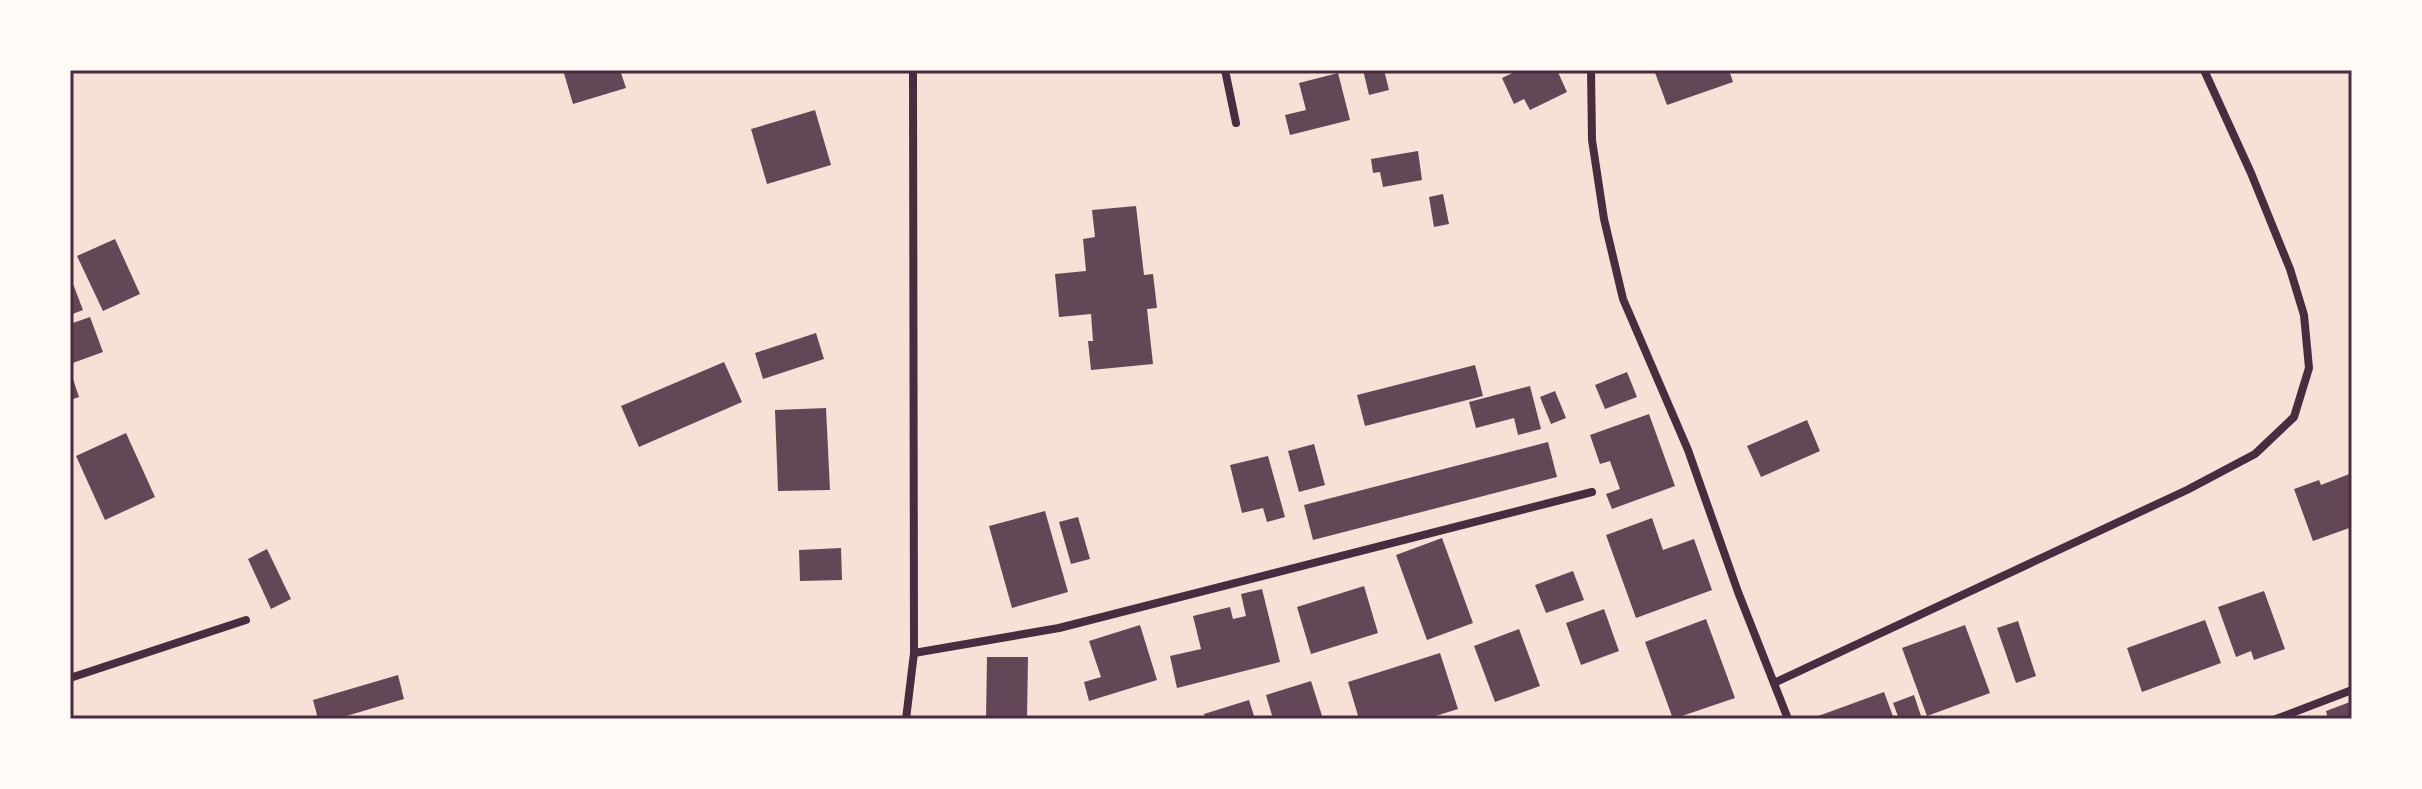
<svg xmlns="http://www.w3.org/2000/svg" width="2422" height="789" viewBox="0 0 2422 789" font-family="'PT Sans',sans-serif">
<style>
.building{fill:#644757}
.lines{fill:none;stroke-linecap:round;stroke-linejoin:round}
.minor{stroke:#4a2c40;stroke-width:8}
.neatline{fill:none;stroke:#4a2c40;stroke-width:3}
</style>
<rect width="100%" height="100%" fill="#f7e1d7"/>
<!-- building -->
<g class="building">
<path d="M563,70H620L626,88L573,104Z"/>
<path d="M1363,70H1384L1389,90L1369,95Z"/>
<path d="M1519,70H1557L1567,92L1530,110L1524,99L1514,104L1502,78Z"/>
<path d="M1654,70H1729L1733,82L1667,105Z"/>
<path d="M1338,73L1350,120L1290,135L1285,115L1306,110L1299,83Z"/>
<path d="M815,110L831,165L767,184L751,129Z"/>
<path d="M1418,151L1422,180L1383,187L1380,172L1373,173L1371,159Z"/>
<path d="M1443,194L1449,224L1434,227L1429,197Z"/>
<path d="M1136,206L1144,275L1153,274L1157,308L1147,309L1153,364L1091,370L1088,341H1093L1091,314L1059,317L1055,274L1086,271L1083,239L1095,237L1092,210Z"/>
<path d="M115,239L140,294L103,311L77,256Z"/>
<path d="M70,276L83,310L70,315Z"/>
<path d="M90,317L103,352L70,364V324Z"/>
<path d="M816,333L824,359L763,379L755,353Z"/>
<path d="M724,362L742,402L639,447L621,406Z"/>
<path d="M1475,365L1483,396L1365,426L1357,395Z"/>
<path d="M1627,372L1637,397L1605,409L1595,385Z"/>
<path d="M73,379L79,397L70,400V380Z"/>
<path d="M1530,386L1541,429L1518,435L1514,418L1476,428L1469,402Z"/>
<path d="M1555,391L1566,418L1551,424L1540,397Z"/>
<path d="M826,408L830,490L778,491L775,410Z"/>
<path d="M1649,414L1675,486L1612,509L1606,494L1620,489L1610,461L1600,464L1590,435Z"/>
<path d="M1807,420L1820,451L1761,477L1747,446Z"/>
<path d="M126,433L155,497L105,520L76,456Z"/>
<path d="M1548,442L1557,477L1313,540L1304,505Z"/>
<path d="M1314,444L1325,485L1299,492L1288,451Z"/>
<path d="M1268,456L1285,517L1267,522L1263,508L1242,513L1230,465Z"/>
<path d="M2352,473V527L2313,541L2294,489L2319,480L2321,485Z"/>
<path d="M1045,511L1068,592L1012,608L989,526Z"/>
<path d="M1078,517L1090,559L1071,564L1059,522Z"/>
<path d="M1652,518L1663,550L1694,539L1712,590L1636,618L1606,535Z"/>
<path d="M1442,538L1473,623L1427,640L1396,555Z"/>
<path d="M841,548L842,580L800,581L799,550Z"/>
<path d="M267,549L291,599L271,609L248,559Z"/>
<path d="M1573,571L1584,600L1546,613L1535,585Z"/>
<path d="M1364,586L1378,633L1311,654L1297,607Z"/>
<path d="M1262,589L1280,662L1177,688L1170,656L1201,649L1193,616L1230,607L1233,619L1246,616L1241,594Z"/>
<path d="M2264,591L2285,649L2254,660L2251,651L2236,657L2218,607Z"/>
<path d="M1604,609L1619,651L1581,665L1566,623Z"/>
<path d="M1706,619L1735,698L1673,719L1645,642Z"/>
<path d="M2205,620L2221,663L2142,692L2127,648Z"/>
<path d="M2018,621L2036,676L2016,683L1997,628Z"/>
<path d="M1140,625L1157,680L1089,701L1084,682L1101,677L1089,641Z"/>
<path d="M1965,625L1990,693L1927,716L1902,648Z"/>
<path d="M1519,629L1540,686L1495,702L1474,646Z"/>
<path d="M1440,653L1458,709L1426,719H1359L1348,682Z"/>
<path d="M987,657H1028L1027,719H986Z"/>
<path d="M398,675L404,699L336,719H318L313,700Z"/>
<path d="M1311,681L1323,719H1273L1266,695Z"/>
<path d="M1884,692L1894,719H1810Z"/>
<path d="M1914,695L1922,719H1899L1893,703Z"/>
<path d="M1249,700L1255,719H1205L1204,714Z"/>
<path d="M2350,702L2352,719H2328L2326,711Z"/>
</g>
<g class="lines">
<!-- minor -->
<g class="minor">
<path d="M1225,70L1236,123"/>
<path d="M1591,70L1592,140L1604,219L1623,299L1688,450L1738,592L1788,719"/>
<path d="M914,653L1059,628L1592,492"/>
<path d="M70,678L246,620"/>
<path d="M1774,683L2187,490L2255,454L2294,417L2309,368L2304,315L2290,269L2251,173L2204,70"/>
<path d="M906,719L914,653L913,70"/>
<path d="M2276,719L2352,690"/>
</g>
</g>
<!-- border -->
<rect width="2422" height="789" fill="none" stroke="#fffaf5" stroke-width="144"/>
<rect x="72" y="72" width="2278" height="645" class="neatline"/>
</svg>
